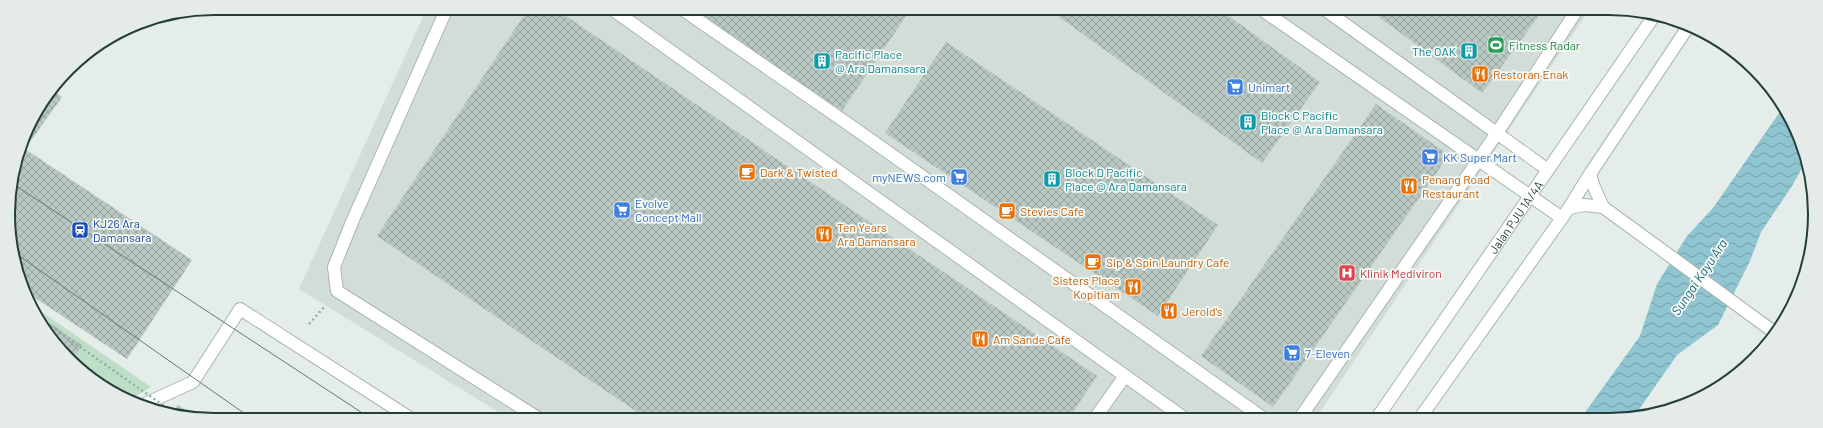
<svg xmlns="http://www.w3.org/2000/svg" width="1823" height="428" viewBox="0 0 1823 428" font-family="Barlow,sans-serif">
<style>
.built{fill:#d2ddd8}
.grass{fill:#bedec7}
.water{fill:url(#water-waves)}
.building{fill:url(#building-cross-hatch)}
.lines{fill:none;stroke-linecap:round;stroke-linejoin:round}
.service-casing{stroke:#a7b5b0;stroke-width:14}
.minor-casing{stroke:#a7b5b0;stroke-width:14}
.tertiary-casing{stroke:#a7b5b0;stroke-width:14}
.path{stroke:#85b0a3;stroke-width:2.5;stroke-dasharray:2 3;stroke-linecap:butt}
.service{stroke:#fff;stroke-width:12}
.minor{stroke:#fff;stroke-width:12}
.tertiary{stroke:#fff;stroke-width:12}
.tram{stroke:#5f7a73;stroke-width:1}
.path-bridge{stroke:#85b0a3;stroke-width:2.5;stroke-dasharray:2 3;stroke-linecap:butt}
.labels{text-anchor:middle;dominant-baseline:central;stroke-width:3.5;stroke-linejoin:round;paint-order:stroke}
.leisure-label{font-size:12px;fill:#27864d;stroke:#f5faf7;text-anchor:start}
.culture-label{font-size:12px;fill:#0d838f;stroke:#f5faf7;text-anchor:start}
.food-label{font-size:12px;fill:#c56008;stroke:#f5faf7;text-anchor:start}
.shop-label{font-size:12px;fill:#366cbe;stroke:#f5faf7;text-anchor:start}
.street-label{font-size:12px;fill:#243f38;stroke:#f5faf7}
.transit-label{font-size:12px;fill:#164399;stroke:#f5faf7;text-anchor:start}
.health-label{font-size:12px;fill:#be3a42;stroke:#f5faf7;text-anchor:start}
.water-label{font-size:13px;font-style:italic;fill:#1f6979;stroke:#f5faf7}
.rim{fill:none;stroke:#243f38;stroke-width:2}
</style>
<defs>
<pattern id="water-waves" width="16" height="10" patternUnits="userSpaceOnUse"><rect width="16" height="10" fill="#8ec5d0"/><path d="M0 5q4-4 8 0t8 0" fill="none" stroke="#74a1aa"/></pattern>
<pattern id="building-cross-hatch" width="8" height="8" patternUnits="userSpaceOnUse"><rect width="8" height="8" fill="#b9c8c2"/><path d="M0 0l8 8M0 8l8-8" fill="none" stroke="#96a49f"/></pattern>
</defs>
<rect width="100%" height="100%" fill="#e4ede9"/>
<!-- built -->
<path class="built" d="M427,8L1589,10L1316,418H508L299,289Z"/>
<!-- grass -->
<path class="grass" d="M33,306L151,387L136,396L123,395L103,385L51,340Z"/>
<!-- water -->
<path class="water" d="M1782,109L1807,159L1792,186L1761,232L1750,261L1718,325L1677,355L1633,418H1581L1640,336L1657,284L1687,236L1713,208Z"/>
<!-- building -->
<g class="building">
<path d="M529,8H554L1097,376L1069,418H646L377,236Z"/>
<path d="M692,9H908L910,10L842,111Z"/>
<path d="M1048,9H1219L1320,82L1262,163Z"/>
<path d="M1368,9L1543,10L1482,93Z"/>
<path d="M946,42L1218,225L1158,316L885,133Z"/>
<path d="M54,91L62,97L25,149L192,260L127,359L26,292L19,280L8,200L29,123Z"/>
<path d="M1376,104L1449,155L1273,407L1201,356Z"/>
<path d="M44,319L82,345L73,359L51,340L42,323Z"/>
<path d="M178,405L197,418H187L173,414Z"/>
</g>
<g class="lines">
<defs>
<g id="service">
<path d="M1590,174L1594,187L1603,207"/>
<path d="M1569,208L1584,205L1603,207L1774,332"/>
<path d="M145,404L193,382L240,309L410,418"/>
</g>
<g id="minor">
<path d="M447,8L352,222L334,267L337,291L538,418"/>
<path d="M612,9L1184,418"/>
<path d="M682,9L854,128L1263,418"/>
<path d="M1261,9L1562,218"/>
<path d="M1324,9L1548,170"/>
<path d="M1095,418L1125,376"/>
<path d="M1300,418L1497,133L1577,10"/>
</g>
<g id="tertiary">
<path id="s1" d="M1377,418L1654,16"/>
<path d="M1420,418L1569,208L1590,174L1688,27"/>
</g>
</defs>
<!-- service casing -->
<use href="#service" class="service-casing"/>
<!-- minor casing -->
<use href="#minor" class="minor-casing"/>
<!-- tertiary casing -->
<use href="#tertiary" class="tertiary-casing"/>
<!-- path -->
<path class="path" d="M309,324L325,306"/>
<!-- service -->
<use href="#service" class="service"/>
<!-- minor -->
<use href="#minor" class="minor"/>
<!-- tertiary -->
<use href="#tertiary" class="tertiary"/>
<!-- tram -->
<g class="tram">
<path d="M13,184L370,418"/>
<path d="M15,253L251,418"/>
</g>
<!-- path-bridge -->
<path class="path-bridge" d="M39,318L174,413"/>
</g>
<!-- icons -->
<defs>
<symbol id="stadium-square" viewBox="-11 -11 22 22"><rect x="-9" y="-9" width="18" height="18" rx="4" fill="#2e9e5b" stroke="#f5faf7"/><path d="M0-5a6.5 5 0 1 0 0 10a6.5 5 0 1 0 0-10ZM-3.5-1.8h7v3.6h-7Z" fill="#fff"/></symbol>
<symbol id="building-square" viewBox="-11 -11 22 22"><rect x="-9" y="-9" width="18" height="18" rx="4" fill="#0f9aa8" stroke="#f5faf7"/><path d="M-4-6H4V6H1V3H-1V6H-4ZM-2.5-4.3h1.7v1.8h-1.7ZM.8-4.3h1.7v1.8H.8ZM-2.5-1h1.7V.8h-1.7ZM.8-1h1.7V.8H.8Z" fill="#fff"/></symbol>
<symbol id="restaurant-square" viewBox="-11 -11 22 22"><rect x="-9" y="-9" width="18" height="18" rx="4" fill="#e8710a" stroke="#f5faf7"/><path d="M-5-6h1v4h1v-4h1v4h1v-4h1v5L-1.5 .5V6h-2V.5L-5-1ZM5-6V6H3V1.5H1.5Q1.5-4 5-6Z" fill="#fff"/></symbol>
<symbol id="supermarket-square" viewBox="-11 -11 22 22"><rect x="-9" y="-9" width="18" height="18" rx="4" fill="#3f7fe0" stroke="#f5faf7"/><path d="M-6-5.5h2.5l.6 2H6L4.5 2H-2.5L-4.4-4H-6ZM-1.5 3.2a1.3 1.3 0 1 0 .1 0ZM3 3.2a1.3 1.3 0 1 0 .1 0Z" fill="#fff"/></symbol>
<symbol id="cafe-square" viewBox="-11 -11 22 22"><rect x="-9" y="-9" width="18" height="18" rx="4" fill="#e8710a" stroke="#f5faf7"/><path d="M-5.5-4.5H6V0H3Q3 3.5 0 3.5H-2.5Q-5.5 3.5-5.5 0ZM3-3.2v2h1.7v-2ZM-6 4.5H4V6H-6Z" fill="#fff"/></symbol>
<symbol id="station-square" viewBox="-11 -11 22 22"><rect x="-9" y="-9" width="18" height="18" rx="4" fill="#1a4fb4" stroke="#f5faf7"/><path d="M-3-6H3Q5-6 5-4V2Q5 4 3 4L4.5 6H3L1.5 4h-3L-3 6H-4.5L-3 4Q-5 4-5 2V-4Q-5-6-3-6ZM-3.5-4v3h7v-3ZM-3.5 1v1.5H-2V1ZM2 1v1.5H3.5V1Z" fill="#fff"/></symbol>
<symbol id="hospital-square" viewBox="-11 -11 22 22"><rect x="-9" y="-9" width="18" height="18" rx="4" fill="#e0444e" stroke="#f5faf7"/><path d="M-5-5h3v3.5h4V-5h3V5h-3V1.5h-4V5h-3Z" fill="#fff"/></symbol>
</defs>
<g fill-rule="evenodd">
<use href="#stadium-square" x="1486" y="35" width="20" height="20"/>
<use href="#building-square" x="1459" y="41" width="20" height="20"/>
<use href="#building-square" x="812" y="51" width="20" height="20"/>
<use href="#restaurant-square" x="1470" y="64" width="20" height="20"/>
<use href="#supermarket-square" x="1225" y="77" width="20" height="20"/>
<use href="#building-square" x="1238" y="112" width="20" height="20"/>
<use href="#supermarket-square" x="1420" y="147" width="20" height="20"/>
<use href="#cafe-square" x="737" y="162" width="20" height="20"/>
<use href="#supermarket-square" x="949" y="167" width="20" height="20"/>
<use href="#building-square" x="1042" y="169" width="20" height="20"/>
<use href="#restaurant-square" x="1399" y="176" width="20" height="20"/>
<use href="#supermarket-square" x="612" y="200" width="20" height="20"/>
<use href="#cafe-square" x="997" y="201" width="20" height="20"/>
<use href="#station-square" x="70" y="220" width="20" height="20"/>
<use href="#restaurant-square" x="814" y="224" width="20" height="20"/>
<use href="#cafe-square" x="1083" y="252" width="20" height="20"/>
<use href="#hospital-square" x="1337" y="263" width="20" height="20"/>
<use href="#restaurant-square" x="1123" y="277" width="20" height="20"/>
<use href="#restaurant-square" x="1159" y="301" width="20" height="20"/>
<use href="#restaurant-square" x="970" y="329" width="20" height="20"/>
<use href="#supermarket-square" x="1282" y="343" width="20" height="20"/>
</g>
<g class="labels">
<!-- leisure labels -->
<g class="leisure-label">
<text x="1509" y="45">Fitness Radar</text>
</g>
<!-- culture labels -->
<g class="culture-label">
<text x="1456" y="51" text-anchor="end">The OAK</text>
<text x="835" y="54">Pacific Place<tspan x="835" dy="14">@ Ara Damansara</tspan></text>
<text x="1261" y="115">Block C Pacific<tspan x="1261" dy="14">Place @ Ara Damansara</tspan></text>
<text x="1065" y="172">Block D Pacific<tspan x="1065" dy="14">Place @ Ara Damansara</tspan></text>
</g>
<!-- food labels -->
<g class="food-label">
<text x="1493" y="74">Restoran Enak</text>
<text x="760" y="172">Dark &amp; Twisted</text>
<text x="1422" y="179">Penang Road<tspan x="1422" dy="14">Restaurant</tspan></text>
<text x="1020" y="211">Stevies Cafe</text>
<text x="837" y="227">Ten Years<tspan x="837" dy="14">Ara Damansara</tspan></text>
<text x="1106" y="262">Sip &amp; Spin Laundry Cafe</text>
<text x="1120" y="280" text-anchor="end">Sisters Place<tspan x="1120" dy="14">Kopitiam</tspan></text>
<text x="1182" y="311">Jerold's</text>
<text x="993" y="339">Am Sande Cafe</text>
</g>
<!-- shop labels -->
<g class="shop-label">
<text x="1248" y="87">Unimart</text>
<text x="1443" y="157">KK Super Mart</text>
<text x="946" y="177" text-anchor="end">myNEWS.com</text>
<text x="635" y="203">Evolve<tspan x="635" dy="14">Concept Mall</tspan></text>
<text x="1305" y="353">7-Eleven</text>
</g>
<!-- street labels -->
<g class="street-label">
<text stroke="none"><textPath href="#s1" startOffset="244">Jalan PJU 1A/4A</textPath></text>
</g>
<!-- transit labels -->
<g class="transit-label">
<text x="93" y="223">KJ26 Ara<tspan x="93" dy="14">Damansara</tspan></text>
</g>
<!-- health labels -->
<g class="health-label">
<text x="1360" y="273">Klinik Mediviron</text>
</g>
<!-- water labels -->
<g class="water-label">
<text transform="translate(1699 277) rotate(-56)">Sungai Kayu Ara</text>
</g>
</g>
<!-- crop -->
<path d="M0 0H1823V428H0ZM214 15H1609A199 199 0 0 1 1808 214V214A199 199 0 0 1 1609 413H214A199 199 0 0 1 15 214V214A199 199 0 0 1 214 15Z" fill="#e4ebe8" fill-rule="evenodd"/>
<path class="rim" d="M214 15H1609A199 199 0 0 1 1808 214V214A199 199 0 0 1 1609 413H214A199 199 0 0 1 15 214V214A199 199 0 0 1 214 15Z"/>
</svg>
